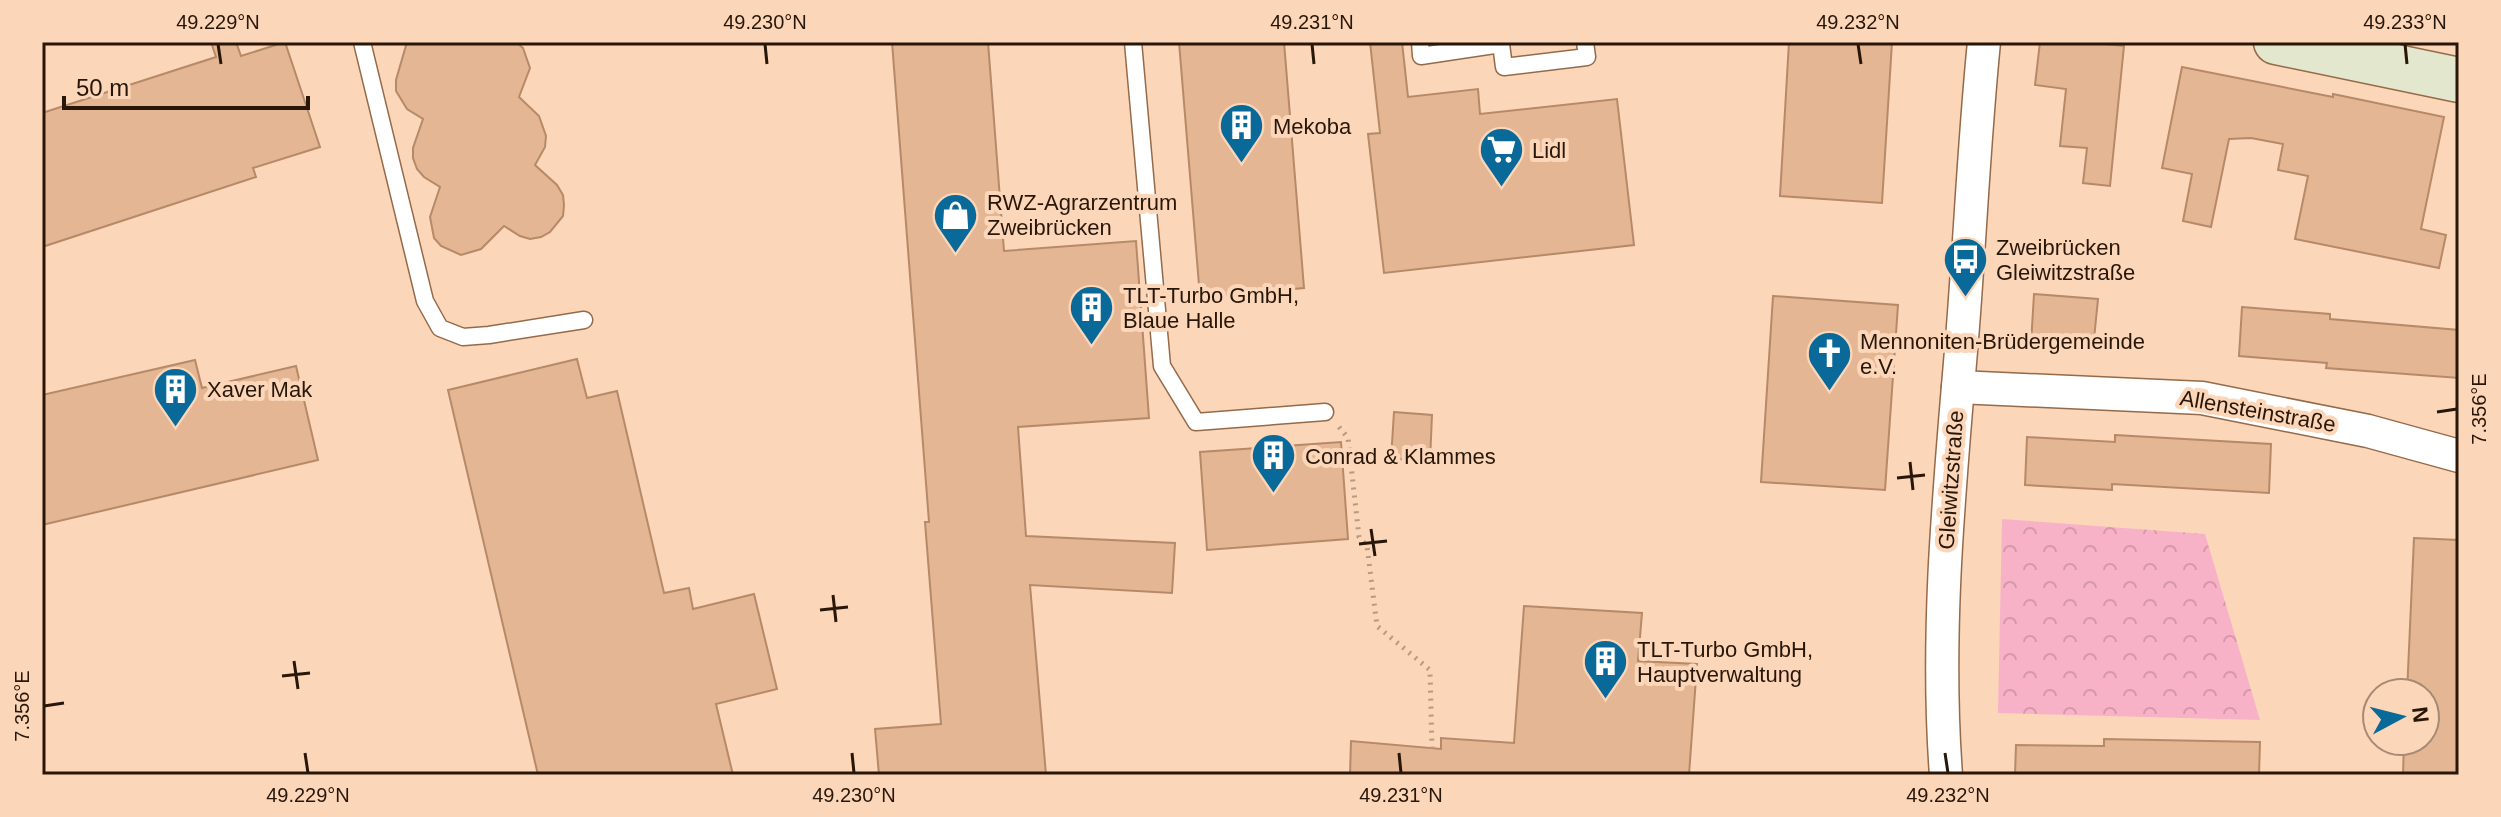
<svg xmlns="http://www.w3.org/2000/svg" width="2501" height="817" viewBox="0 0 2501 817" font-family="Arial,sans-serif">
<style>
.park{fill:url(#park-crowns)}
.building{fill:#e4b693;stroke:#b68a68;stroke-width:2}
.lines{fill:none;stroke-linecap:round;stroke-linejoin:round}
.lane-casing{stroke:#946a49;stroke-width:19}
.street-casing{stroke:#946a49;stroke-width:35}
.secondary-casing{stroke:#946a49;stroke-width:47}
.path{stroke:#b89981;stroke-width:5;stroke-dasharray:2 6;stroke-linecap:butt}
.lane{stroke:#fff;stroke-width:16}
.street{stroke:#fff;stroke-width:32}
.secondary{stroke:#e2e7ce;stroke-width:44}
.ticks{fill:none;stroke:#281709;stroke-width:3}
.labels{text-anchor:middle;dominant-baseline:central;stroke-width:8;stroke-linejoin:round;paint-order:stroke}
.poi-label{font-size:22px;fill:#281709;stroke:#fcd6b9;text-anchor:start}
.street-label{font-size:22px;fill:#281709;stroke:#fcd6b9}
.neatline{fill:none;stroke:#281709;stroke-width:3}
.ticks-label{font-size:20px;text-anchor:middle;fill:#281709}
</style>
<defs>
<pattern id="park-crowns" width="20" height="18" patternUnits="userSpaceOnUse" patternTransform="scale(2)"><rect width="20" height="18" fill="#f7b2c7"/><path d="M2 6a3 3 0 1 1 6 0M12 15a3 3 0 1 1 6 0" fill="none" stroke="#d498aa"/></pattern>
</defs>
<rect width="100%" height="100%" fill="#fcd6b9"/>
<!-- park -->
<path class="park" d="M2002,519L2205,534L2260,720L1998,713Z"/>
<!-- building -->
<g class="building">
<path d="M211,42H236L241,56L285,42L320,147L253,168L256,177L42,247V113L216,57Z"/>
<path d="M407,42H516L523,48L530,68L519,97L539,116L546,136L545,147L535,165L557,185L563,195L564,205L563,216L550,232L541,237L530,239L520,236L504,226L481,249L461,255L441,246L434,238L430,217L440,187L424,177L417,169L413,158V148L423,119L407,109L396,91V80Z"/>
<path d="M892,42H988L1004,251L1136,241L1149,418L1018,427L1026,536L1175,543L1172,593L1030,585L1046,775H879L875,729L941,724L925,522H929Z"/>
<path d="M1179,42H1284L1304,288L1200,297Z"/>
<path d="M1370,42H1402L1408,97L1478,89L1480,114L1617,99L1634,245L1384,273L1368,134L1380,133Z"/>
<path d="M1789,42H1892L1882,203L1780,196Z"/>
<path d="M2040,42H2086L2124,46L2110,186L2083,183L2087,148L2060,146L2066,89L2035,85Z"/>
<path d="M2182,67L2333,97V94L2444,117L2421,229L2446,235L2439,268L2295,239L2308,176L2278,170L2283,144L2251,138L2229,139L2211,227L2183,221L2192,174L2162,168Z"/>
<path d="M2034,294L2098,299L2093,349L2031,344Z"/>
<path d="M1773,296L1898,305L1885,490L1761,482Z"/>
<path d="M2242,307L2330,314V319L2459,330V378L2326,368L2327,363L2239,356Z"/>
<path d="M577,359L587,398L617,391L664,593L689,588L693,609L754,594L777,689L716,704L733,775H538L448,390Z"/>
<path d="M195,360L202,388L296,366L318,460L42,525V395Z"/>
<path d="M1394,412L1432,415L1430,461L1391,459Z"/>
<path d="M2115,435L2271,444L2269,493L2112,484V490L2025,485L2027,437L2115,442Z"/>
<path d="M1341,442L1348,539L1207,550L1200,452Z"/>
<path d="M2414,538L2459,540V775H2403L2404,741H2425V693H2407Z"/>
<path d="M1524,606L1642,613L1638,661L1697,664L1689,775H1350L1351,741L1441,749V738L1514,743Z"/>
<path d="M2104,739L2260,742L2259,775H2015L2016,745L2104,746Z"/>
</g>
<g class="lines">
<defs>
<g id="lane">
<path d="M362,42L425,301L440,328L463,337L489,335L584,320"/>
<path d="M1133,42L1162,366L1196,422L1325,412"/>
<path d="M1420,42L1421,56L1501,44L1504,67L1587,57L1585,42"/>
</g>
<g id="street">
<path d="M1958,387L2202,398L2368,431L2459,456"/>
<path d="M1946,775C1935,630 1950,483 1962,339C1970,240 1974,141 1984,42"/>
</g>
<path id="secondary" d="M2276,42L2459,80"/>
</defs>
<!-- lane casing -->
<use href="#lane" class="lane-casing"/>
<!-- street casing -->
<use href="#street" class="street-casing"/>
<!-- secondary casing -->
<use href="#secondary" class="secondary-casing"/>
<!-- path -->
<path class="path" d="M1339,427L1348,438L1359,537L1367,546L1377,626L1430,670L1432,749"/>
<!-- lane -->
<use href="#lane" class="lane"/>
<!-- street -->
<use href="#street" class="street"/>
<!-- secondary -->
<use href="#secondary" class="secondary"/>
</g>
<!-- ticks -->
<path class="ticks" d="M218,44L221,64M765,44L767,64M1312,44L1314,64M1858,44L1861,64M2405,44L2407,64M2437,412L2457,409M1910,462L1913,490M1897,478L1925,475M1371,529L1375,556M1359,544L1387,541M833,595L836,622M820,610L848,607M294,661L298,689M282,676L310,673M44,706L64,703M305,753L308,773M852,753L854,773M1399,753L1401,773M1945,753L1948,773"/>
<!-- icons -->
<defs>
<symbol id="building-pin" viewBox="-11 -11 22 30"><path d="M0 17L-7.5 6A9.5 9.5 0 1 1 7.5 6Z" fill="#096998" stroke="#fcd6b9"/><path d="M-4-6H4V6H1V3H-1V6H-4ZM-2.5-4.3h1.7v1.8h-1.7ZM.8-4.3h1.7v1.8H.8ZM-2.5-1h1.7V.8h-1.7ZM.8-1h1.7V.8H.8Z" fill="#fff"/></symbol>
<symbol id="supermarket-pin" viewBox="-11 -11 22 30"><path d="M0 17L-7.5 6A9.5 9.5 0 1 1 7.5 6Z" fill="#096998" stroke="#fcd6b9"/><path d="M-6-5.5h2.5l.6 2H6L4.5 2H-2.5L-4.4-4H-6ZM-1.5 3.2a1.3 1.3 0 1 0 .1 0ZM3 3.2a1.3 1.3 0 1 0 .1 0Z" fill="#fff"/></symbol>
<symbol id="shop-pin" viewBox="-11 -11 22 30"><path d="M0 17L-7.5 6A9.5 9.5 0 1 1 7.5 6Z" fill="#096998" stroke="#fcd6b9"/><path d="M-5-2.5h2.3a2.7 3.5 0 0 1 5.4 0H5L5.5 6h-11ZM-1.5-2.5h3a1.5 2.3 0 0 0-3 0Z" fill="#fff"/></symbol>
<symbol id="bus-pin" viewBox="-11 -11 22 30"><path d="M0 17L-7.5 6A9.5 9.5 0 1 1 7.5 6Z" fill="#096998" stroke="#fcd6b9"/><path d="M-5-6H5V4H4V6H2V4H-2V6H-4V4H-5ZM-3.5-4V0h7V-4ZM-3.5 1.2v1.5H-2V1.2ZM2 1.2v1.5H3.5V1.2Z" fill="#fff"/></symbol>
<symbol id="church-pin" viewBox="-11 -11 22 30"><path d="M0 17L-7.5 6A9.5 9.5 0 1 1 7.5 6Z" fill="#096998" stroke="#fcd6b9"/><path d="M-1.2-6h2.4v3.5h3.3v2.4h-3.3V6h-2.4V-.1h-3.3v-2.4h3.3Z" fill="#fff"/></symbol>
</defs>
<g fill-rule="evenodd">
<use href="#building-pin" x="1216" y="100" width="51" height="69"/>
<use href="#supermarket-pin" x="1476" y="124" width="51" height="69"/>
<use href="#shop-pin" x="930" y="190" width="51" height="69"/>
<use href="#bus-pin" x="1940" y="234" width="51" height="69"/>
<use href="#building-pin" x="1066" y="282" width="51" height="69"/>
<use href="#church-pin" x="1804" y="328" width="51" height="69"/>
<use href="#building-pin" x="150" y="364" width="51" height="69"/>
<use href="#building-pin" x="1248" y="430" width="51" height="69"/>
<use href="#building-pin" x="1580" y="636" width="51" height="69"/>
</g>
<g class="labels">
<!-- poi labels -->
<g class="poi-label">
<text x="1273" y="126">Mekoba</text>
<text x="1532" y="150">Lidl</text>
<text x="987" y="202">RWZ-Agrarzentrum<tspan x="987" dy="25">Zweibrücken</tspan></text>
<text x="1996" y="247">Zweibrücken<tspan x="1996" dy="25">Gleiwitzstraße</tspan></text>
<text x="1123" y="295">TLT-Turbo GmbH,<tspan x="1123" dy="25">Blaue Halle</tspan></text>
<text x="1860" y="341">Mennoniten-Brüdergemeinde<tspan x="1860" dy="25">e.V.</tspan></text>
<text x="207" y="389">Xaver Mak</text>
<text x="1305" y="456">Conrad &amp; Klammes</text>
<text x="1637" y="649">TLT-Turbo GmbH,<tspan x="1637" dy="25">Hauptverwaltung</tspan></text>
</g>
<!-- street labels -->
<g class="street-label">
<text transform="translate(2258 411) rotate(10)">Allensteinstraße</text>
<text transform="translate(1951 480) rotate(-86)">Gleiwitzstraße</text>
</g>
</g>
<!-- border -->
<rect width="2501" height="817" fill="none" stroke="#fcd6b9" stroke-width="88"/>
<!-- north arrow -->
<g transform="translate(2401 717) rotate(83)"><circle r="38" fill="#fcd6b9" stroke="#a78a73" stroke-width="2"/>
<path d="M0-6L14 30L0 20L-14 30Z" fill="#096998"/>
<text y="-12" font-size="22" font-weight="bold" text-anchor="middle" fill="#281709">N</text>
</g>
<!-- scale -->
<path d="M64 96v12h244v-12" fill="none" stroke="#281709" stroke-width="4"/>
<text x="76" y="96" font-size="24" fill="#281709" stroke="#fcd6b9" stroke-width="6" paint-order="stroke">50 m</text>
<rect x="44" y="44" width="2413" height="729" class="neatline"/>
<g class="ticks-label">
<text x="218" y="29">49.229°N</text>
<text x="765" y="29">49.230°N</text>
<text x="1312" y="29">49.231°N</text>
<text x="1858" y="29">49.232°N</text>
<text x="2405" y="29">49.233°N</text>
<text transform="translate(2479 409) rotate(-90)" y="7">7.356°E</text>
<text transform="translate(22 706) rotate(-90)" y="7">7.356°E</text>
<text x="308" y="802">49.229°N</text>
<text x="854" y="802">49.230°N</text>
<text x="1401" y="802">49.231°N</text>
<text x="1948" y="802">49.232°N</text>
</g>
</svg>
